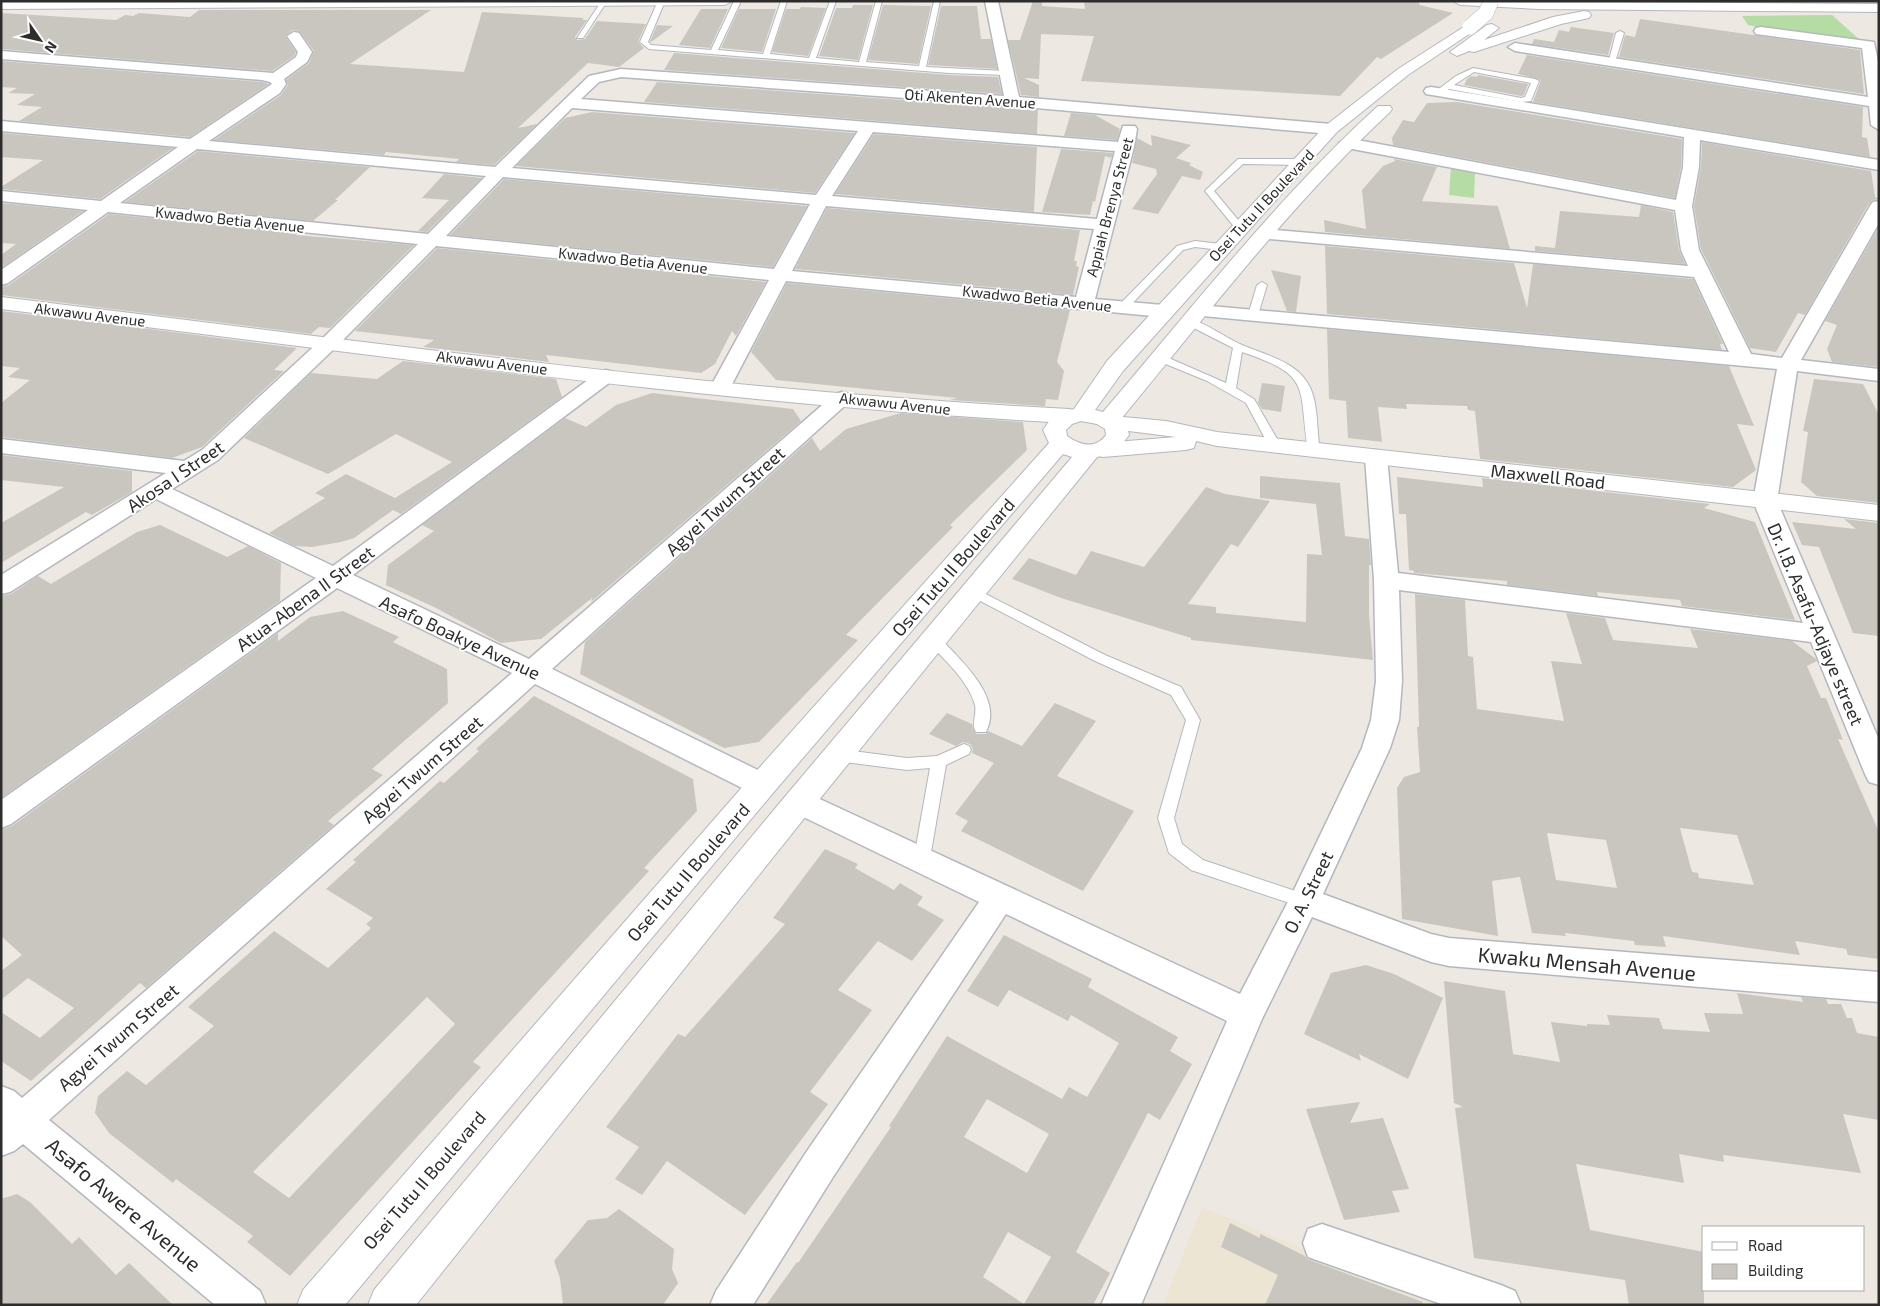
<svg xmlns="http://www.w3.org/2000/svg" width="1880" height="1306" viewBox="0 0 1880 1306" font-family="'Exo 2',sans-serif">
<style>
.education{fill:#ece5d4}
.green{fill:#b6dca6}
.building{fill:#c9c6c0;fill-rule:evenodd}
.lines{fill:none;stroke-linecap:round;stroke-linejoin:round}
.service-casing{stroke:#b5b7bf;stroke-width:2}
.minor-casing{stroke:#b5b7bf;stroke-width:3}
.tertiary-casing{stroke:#b5b7bf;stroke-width:2}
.secondary-casing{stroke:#b5b7bf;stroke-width:2}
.service{fill:#fff;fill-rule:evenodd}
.minor{fill:#fff;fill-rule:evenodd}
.tertiary{fill:#fff;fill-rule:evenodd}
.secondary{fill:#fff;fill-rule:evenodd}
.secondary-bridge-casing{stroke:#b5b7bf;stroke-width:16;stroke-linecap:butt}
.secondary-bridge{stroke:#fff;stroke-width:15}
.labels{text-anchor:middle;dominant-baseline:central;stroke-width:4;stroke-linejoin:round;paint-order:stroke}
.far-street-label{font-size:15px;fill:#2d2d2d;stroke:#fff}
.street-label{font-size:18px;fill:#2d2d2d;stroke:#fff}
.near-street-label{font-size:21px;fill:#2d2d2d;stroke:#fff}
</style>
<rect width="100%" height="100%" fill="#ede8e2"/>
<!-- education -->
<path class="education" d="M1202,1207L1371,1276L1456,1305H1163Z"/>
<!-- green -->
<g class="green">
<path d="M1832,15L1860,40L1757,27L1748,25L1742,16Z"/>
<path d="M1451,168L1475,173L1474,198L1449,195Z"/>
</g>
<!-- building -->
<g class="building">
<path d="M1033,1H1042V6L1085,9L1084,2H1418L1420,5L1453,13L1381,59L1377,57L1340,96L1081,81L1094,36L1041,34L1039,79L1024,78L1039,85V97L1021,95L1008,40H1020Z"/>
<path d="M853,5H873L858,60L819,56L836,8H852Z"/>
<path d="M883,5L931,6L918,64L868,60Z"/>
<path d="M941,6H977L981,39H991L997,69L928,65Z"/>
<path d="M801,7L826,8L808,56L772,52L786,9H800Z"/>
<path d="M701,9H728L710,48L679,45Z"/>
<path d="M739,9H776L762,52L721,48Z"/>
<path d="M199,10H431L350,64L464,72L482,12L584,18L582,20H587L575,37L577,40L585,39L597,21L646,24L638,42L644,48L619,67L588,63L518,128L537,124L494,165L456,162L459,159L386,152L384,155L214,140L281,95L288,85L286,80L309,63L314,51L299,31L293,30L285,36L296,52L294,56L272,71L1,49V13L116,20L125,15L133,16L139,13L190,17Z"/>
<path d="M1640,19L1860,50L1864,94L1619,57L1625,35L1635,37Z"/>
<path d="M657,25L673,26L651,42H650Z"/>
<path d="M1571,27L1614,33L1608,55L1532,44L1534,39L1554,42L1559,30L1569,32Z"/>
<path d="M674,53L949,75L998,77L1002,94L664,70Z"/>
<path d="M1527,55L1863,107L1862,137L1867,138L1870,157L1533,102L1541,80L1518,74Z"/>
<path d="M1,61L262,82L269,84L190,137L19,121L42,107L17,105L35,94L8,93L17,88L1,87Z"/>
<path d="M1478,75L1528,84L1524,95L1521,96L1464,85L1467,79L1471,76L1477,77Z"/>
<path d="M657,82L1038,110L1037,134L644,102Z"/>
<path d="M1457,102L1682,139L1681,167L1675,198L1393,145L1392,138L1403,120L1414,122L1427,103Z"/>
<path d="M592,112L629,115L855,133L815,193L516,166L565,118Z"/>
<path d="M1071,113L1095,115L1120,129L1117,140L1064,136Z"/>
<path d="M1,133L173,148L100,199L1,189V187L43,160L1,157Z"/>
<path d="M874,134L1037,147L1034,212L835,194Z"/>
<path d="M1151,135L1191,145L1176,158L1191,163L1189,165L1203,172L1200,180L1182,176L1158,214L1132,209L1157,174L1156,169L1132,163L1137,138L1152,146Z"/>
<path d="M1702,142L1871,171L1875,197L1879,199L1873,200L1868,205L1805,315L1798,313L1776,352L1750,348L1701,249L1694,206L1701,167Z"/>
<path d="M1061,149L1113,153L1111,158L1105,156L1095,202L1093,201L1090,215L1042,212Z"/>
<path d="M198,151L370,167L335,200H338L313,221L125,202Z"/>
<path d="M1394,159L1437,167L1422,201L1498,206L1510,249L1325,232L1324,220L1366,229L1362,190L1383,166L1395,161Z"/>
<path d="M444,174L482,178L427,232L418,231L449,200L422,198Z"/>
<path d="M504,179L807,206L773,267L450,235Z"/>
<path d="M1,203L83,211L1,268V255L16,244L1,243Z"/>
<path d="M1641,205L1673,212L1679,250L1685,264L1535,251V246L1555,248L1560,211L1639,217Z"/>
<path d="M827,208L1080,230L1074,261H1077L1076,266L1079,267L1073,295L795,269Z"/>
<path d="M109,214L297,233L296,235L414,245L330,328L319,327L311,334L1,295V287L9,285Z"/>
<path d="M1879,227V367L1832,362L1827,349L1837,325L1825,321Z"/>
<path d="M1325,246L1514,263L1527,308L1533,264L1693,279L1723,344H1720L1722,350L1327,314Z"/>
<path d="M437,248L766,282L736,336L732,331L715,364L701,373L546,355L549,362L423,347L434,340L355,331Z"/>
<path d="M1271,270L1301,276L1296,312L1287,311Z"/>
<path d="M787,283L1070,310L1057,362L1064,371L1058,400L1046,399L1045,406L950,400L957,398L776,380L751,352Z"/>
<path d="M1,311L134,327L297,348L274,370L284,371L202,447L172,458L1,437V403L30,380L8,377L20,368L1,366Z"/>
<path d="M1327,329L1729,366L1754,426L1737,424L1756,470L1733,487L1480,459L1475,411L1468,410L1467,406L1406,404L1407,409L1378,407L1382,442L1348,438L1346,401L1329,399Z"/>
<path d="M403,361L556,379L562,397L401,514L393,510L354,538L341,542L312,547L295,546L269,533L325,498L315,493L346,474L395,498L452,462L396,434L328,474L244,438L311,373L377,379Z"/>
<path d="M1814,379L1863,384L1879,415V503L1817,496L1801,482L1808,432L1803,431Z"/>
<path d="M1262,383L1285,386L1281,412L1262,409L1258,403Z"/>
<path d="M652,393L793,409L801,421L591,602L592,598L541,639L501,643L436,608L386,585L388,565L434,531L422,525L565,418L586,427L616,405Z"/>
<path d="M901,413L1023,422L1027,450L950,525L953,527L846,635L858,640L759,742L724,748L580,674L585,642L812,438L820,451L846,429Z"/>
<path d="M1,455L132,471V492L92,515L86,512L1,563V523L64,487L1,480Z"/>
<path d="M1260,476L1340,483L1345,536L1369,539L1371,565H1369V615L1373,660L1191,640V638L1061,598L1012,579L1029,558L1076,575L1091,551L1144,567L1206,487L1225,494L1270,501L1238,547L1231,544L1188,604L1216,607V613L1306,622L1307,554L1322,555L1316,504L1260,498Z"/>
<path d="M1397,477L1483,487L1482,478L1710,504L1704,508L1755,522L1795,620L1682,606L1680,600L1597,592L1598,596L1507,585V581L1414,573V571L1409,570L1406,514H1399Z"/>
<path d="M1844,519L1879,523V636L1853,633L1819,547L1802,545L1792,522L1856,529Z"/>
<path d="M160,525L227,557L248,546L281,563L280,601L1,798V596L11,594L38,576L51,584L137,532Z"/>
<path d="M1415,594L1465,600L1468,656L1473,657L1477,709L1564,721L1551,661L1582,664L1566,613L1605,618L1613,640L1698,648L1690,629L1792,641L1816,659L1817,661L1807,666L1821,698H1826L1843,740L1838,739L1879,832V959L1848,955L1846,949L1795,941L1800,955L1663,936L1666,947L1635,945L1634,941L1565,933L1566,936L1532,933L1520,877L1492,881L1498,936L1402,919L1397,788L1404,777L1420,772L1417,727H1419ZM1680,828L1737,835L1754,885L1699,878L1698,873L1692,872ZM1547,833L1606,840L1617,888L1556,880Z"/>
<path d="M343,611L399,637L393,642L447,669L448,703L372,769L383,775L328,821L334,825L146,988L140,983L31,1081L1,1061V1012L40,1038L74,1008L28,978L1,1000V971L22,955L1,936V830L12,826L278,633V641L310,617Z"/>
<path d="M534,696L693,779L697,811L644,868L649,871L473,1062L481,1067L290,1276L247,1242L253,1236L176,1179L173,1183L109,1133L95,1113L98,1096L127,1071L146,1085L214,1026L188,1007L274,931L328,968L371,928L366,924L373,918L326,889L356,862L353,860L440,781L444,783L479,751L476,749ZM427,997L455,1024L289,1198L253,1172Z"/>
<path d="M1055,703L1096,721L1057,776L1134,811L1083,891L961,831L968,821L955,814L994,763L972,753L973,749L970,744L963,742L956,746L929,734L947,713L972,724L976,734H986L988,731L1022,746Z"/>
<path d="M825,849L858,864L855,868L894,890L900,883L923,897L917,905L944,920L912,961L878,941L838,990L872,1010L810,1092L828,1104L745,1215L667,1161L642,1195L615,1179L639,1147L606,1127L678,1034L685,1037L785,924L773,918Z"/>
<path d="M1004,935L1092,979L1088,987L1178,1037L1170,1051L1192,1064L1160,1120L1148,1113L1076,1252L1110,1273L1093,1305H766L797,1262L798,1263L891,1127L889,1126L947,1036L1062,1099L1069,1087L1087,1097L1119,1043L1071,1015L1068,1021L1009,990L998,1007L967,991ZM987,1099L1049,1134L1027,1173L964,1137ZM1008,1232L1051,1257L1024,1304L983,1277Z"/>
<path d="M1366,965L1394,974L1443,998L1408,1079L1359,1054L1361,1061L1304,1034L1331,973Z"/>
<path d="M1444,981L1505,991L1513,1054L1560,1062L1551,1022L1587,1026V1024L1610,1025L1607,1015L1659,1018L1663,1029L1710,1032L1704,1013L1743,1014L1737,993L1803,1002L1801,997L1826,999L1828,1004H1841L1847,1018H1852L1857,1033L1879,1037V1120L1843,1114L1861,1173L1723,1155L1724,1162L1679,1154L1684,1183L1576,1164L1590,1230L1704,1252V1305H1629L1625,1280L1474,1258L1455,1108L1463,1107L1454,1103Z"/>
<path d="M1360,1102L1350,1123L1383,1118L1409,1189L1392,1191L1400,1212L1344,1220L1306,1109Z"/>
<path d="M17,1194L30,1202L72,1244L79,1237L116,1275L129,1263L173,1305H1V1199Z"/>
<path d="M619,1209L674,1249L672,1269L678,1283L663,1305H563L560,1278L554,1261L588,1220L607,1218Z"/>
<path d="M1230,1223L1260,1238V1234L1275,1241L1305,1256L1307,1259L1423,1302L1422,1305H1265L1278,1275L1221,1247Z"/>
</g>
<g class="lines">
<defs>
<g id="service">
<path d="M658,1H665L648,42L651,45L711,50L734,1H741L718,50L763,54L781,1H787L770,54L809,58L830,1H836L816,58L859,62L876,1H882L866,62L919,66L934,1H940L926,67L1005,71L1009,73L1005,75L949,73L649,49L640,42Z"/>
<path d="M601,2L606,3L583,38H577Z"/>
<path d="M1620,31L1624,33L1615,62L1608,64L1616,33Z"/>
<path d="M1473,68L1535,79L1539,81L1531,101L1521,102L1449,89L1442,95H1436V91L1456,76ZM1474,72L1531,83L1525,97L1521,98L1454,85Z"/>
<path d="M1238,159H1300L1304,162L1300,165L1243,164L1214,191L1244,227L1239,230L1236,229L1205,191Z"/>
<path d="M1195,241L1221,244L1226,247L1221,250L1195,247L1183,250L1127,309H1119V305L1177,246Z"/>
<path d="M1262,282L1267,285L1258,315L1257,317H1249L1248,315L1257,285Z"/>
<path d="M1190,319C1208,324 1224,337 1242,345C1273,358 1309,364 1315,404C1318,419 1317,435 1320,450L1318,452L1314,453L1308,450C1298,386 1313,376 1242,352L1236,388L1254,399L1281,446L1275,449L1269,446L1246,403L1207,381L1156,360V356H1164L1226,383L1233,348L1186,324V320Z"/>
<path d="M972,587L1105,655L1181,687L1200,720L1174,818L1182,844L1203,860L1310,896L1312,901L1310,906L1304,908L1191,870L1169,853L1158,818L1186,720L1171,695L1095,661L967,594L965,591L967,588Z"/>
<path d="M933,634L938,636C958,658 1005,697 986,732H976C971,724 977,714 975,705C968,680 945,661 928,642L926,639Z"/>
<path d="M964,744L969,746L971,750L969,754L946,765L930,858L928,863L922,865L916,863L914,858L930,768L907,770L837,761L832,759L830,755L832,751L837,749L907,758L937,756Z"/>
</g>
<g id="minor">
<path d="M985,1H998L1019,97L1331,124L1339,129L1331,134L1013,106L621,77L599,82L581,99L1118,142L1123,126H1135L1137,129L1134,147L1095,299L1163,305L1170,307L1173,311L1170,315L1163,317L786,281L731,386L728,390L721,392L714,390L711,386L769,280L436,246L337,346L218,460L172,489L333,566L599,372L606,370L613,372L616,376L613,380L353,575L529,659L835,394L842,392L849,394L853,398L849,402L552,669L772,777L776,785L772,793L762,796L752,793L535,684L49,1120L260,1291L266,1305H215L23,1144L14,1151L1,1156V1086L14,1091L22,1098L512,673L337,588L11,824L1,828V800L316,578L156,499L10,592L1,594V575L166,473L1,453V439L184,461L202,450L323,338L418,244L108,212L8,283L1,285V270L88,210L1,201V191L101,201L178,147L1,131V121L190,139L272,84L270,82L262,80L1,59V51L273,73L296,57L298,52L287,36L294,32L299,33L312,52L307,62L284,79L286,84L280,93L209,141L495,167L589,76L621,69L1004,96ZM572,108L858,131L816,195L512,168ZM873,132L1115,151L1097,219L832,196ZM197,149L486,176L428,234L120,203ZM503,177L810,204L774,269L446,236ZM826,206L1094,229L1076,297L792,271Z"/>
<path d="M1761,27L1874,42L1879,66V130L1871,125L1869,106L1515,51L1508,47L1515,43L1868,97L1862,48L1756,34L1754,31L1756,28Z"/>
<path d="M1431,87L1879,160V170L1700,140L1699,167L1692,206L1699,250L1751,354L1782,358L1870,206L1873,202L1879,201V223L1801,360L1879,369V381L1797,371L1777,501L1879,740V785L1869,782L1865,774L1811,642L1399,590L1402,681L1399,720L1390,748L1323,894L1431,934L1449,938L1879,972V1002L1449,966L1431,962L1312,917L1262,1019L1141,1305H1101L1227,1021L1006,914L833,1177L753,1305H710L716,1291L807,1151L979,902L789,810L784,802L789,794L799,790L809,794L1240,994L1292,894L1362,748L1371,720L1376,681L1374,580L1365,457L1368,452L1376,450L1384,452L1387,457L1398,573L1803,623L1753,501L1777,369L1192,315L1189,311L1192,307L1199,305L1729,352L1694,277L1259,238L1256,234L1259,230L1265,229L1688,266L1681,250L1675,210L1347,148L1339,143L1347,138L1676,200L1683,167L1684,137L1426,94L1424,91L1426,88Z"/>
<path d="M1322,1224L1501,1285L1515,1291L1521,1305H1444L1322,1262L1308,1257L1303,1243L1308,1229Z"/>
</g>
<g id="tertiary">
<path d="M1,297C356,340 712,391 1069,409L1077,411L1080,416L1077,421L1069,423C712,404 356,352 1,309Z"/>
<path d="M1113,416L1166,421L1217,432L1879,505V521L1217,446L1196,441L1194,448L1186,450L1103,457L1095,455L1091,450L1095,445L1103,443L1176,437L1105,428L1102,423L1105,418Z"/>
</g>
<g id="secondary">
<path d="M1,1H732L725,5L1,9Z"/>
<path d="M1453,1L1879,4V12L1539,9L1460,5Z"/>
<path d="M1584,11L1589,12L1591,15L1589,18L1561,24L1474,52L1469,51L1457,56L1450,52L1487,25L1492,24L1499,28L1484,40L1553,17Z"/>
<path d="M1470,23L1475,24L1477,27L1475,30L1408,75L1337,132L1123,371L1095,410L1103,412C1192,308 1277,198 1378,106H1390L1392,109L1390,112C1290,205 1207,315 1121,419L1127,426L1129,435C1120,448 1113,454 1097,457L810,811L416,1305H368L374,1290L788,793L1072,457L1063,454L773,793L345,1305H297L303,1290L751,777L1049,443L1043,430L1052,417L1074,409L1107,361L1325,126L1398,69ZM1081,421L1097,424L1105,429L1106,435C1095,450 1080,445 1067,436L1066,430L1072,424Z"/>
</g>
</defs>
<!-- service casing -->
<use href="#service" class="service-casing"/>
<!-- minor casing -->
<use href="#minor" class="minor-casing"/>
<!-- tertiary casing -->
<use href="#tertiary" class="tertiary-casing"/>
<!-- secondary casing -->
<use href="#secondary" class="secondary-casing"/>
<!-- service -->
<use href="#service" class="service"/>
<!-- minor -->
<use href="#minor" class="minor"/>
<!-- tertiary -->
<use href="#tertiary" class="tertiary"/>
<!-- secondary -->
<use href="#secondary" class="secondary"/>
<defs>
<path id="secondary-bridge" d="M1470,27L1486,13L1491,1"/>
</defs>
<!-- secondary-bridge casing -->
<use href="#secondary-bridge" class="secondary-bridge-casing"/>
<!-- secondary-bridge -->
<use href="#secondary-bridge" class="secondary-bridge"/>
</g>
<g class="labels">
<!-- far-street labels -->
<g class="far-street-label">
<text transform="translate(970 98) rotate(4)">Oti Akenten Avenue</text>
<text transform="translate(1261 205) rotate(-47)">Osei Tutu II Boulevard</text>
<text transform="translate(1109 207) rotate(-75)">Appiah Brenya Street</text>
<text transform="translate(230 219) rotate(6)">Kwadwo Betia Avenue</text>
<text transform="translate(633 260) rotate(6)">Kwadwo Betia Avenue</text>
<text transform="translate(1037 298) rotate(6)">Kwadwo Betia Avenue</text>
<text transform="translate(90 314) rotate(7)">Akwawu Avenue</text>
<text transform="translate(492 362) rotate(7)">Akwawu Avenue</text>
<text transform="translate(895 403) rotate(6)">Akwawu Avenue</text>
</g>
<!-- street labels -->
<g class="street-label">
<text transform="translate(175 476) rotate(-34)">Akosa I Street</text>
<text transform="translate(1548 476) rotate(6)">Maxwell Road</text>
<text transform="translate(725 501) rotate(-42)">Agyei Twum Street</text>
<text transform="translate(953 567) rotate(-49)">Osei Tutu II Boulevard</text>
<text transform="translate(305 598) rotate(-36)">Atua-Abena II Street</text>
<text transform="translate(1816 624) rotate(67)">Dr. I.B. Asafu-Adjaye street</text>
<text transform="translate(460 637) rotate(25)">Asafo Boakye Avenue</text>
<text transform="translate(422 769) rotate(-41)">Agyei Twum Street</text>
<text transform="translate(688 872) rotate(-49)">Osei Tutu II Boulevard</text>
<text transform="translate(1308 892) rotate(-64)">O. A. Street</text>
<text transform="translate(118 1037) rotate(-41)">Agyei Twum Street</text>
<text transform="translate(424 1180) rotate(-49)">Osei Tutu II Boulevard</text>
</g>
<!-- near-street labels -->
<g class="near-street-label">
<text transform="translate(1587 963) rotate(5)">Kwaku Mensah Avenue</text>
<text transform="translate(124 1204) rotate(40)">Asafo Awere Avenue</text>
</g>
</g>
<!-- border -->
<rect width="1880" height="1306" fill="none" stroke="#2d2d2d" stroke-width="5"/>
<!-- legend -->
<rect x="1702" y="1226" width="162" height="65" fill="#ffffff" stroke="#ababab"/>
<rect x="1712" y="1242" width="25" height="8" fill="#ffffff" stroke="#ababab"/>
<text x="1748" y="1251" font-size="15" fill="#2d2d2d">Road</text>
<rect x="1712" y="1264" width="25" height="15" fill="#c9c6c0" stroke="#ababab"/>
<text x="1748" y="1276" font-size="15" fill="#2d2d2d">Building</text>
<!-- north arrow -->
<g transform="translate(40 40) rotate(124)" stroke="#ffffff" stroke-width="4" paint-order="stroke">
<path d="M0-4L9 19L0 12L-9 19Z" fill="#2d2d2d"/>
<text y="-8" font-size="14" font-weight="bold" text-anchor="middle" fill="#2d2d2d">N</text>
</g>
</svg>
